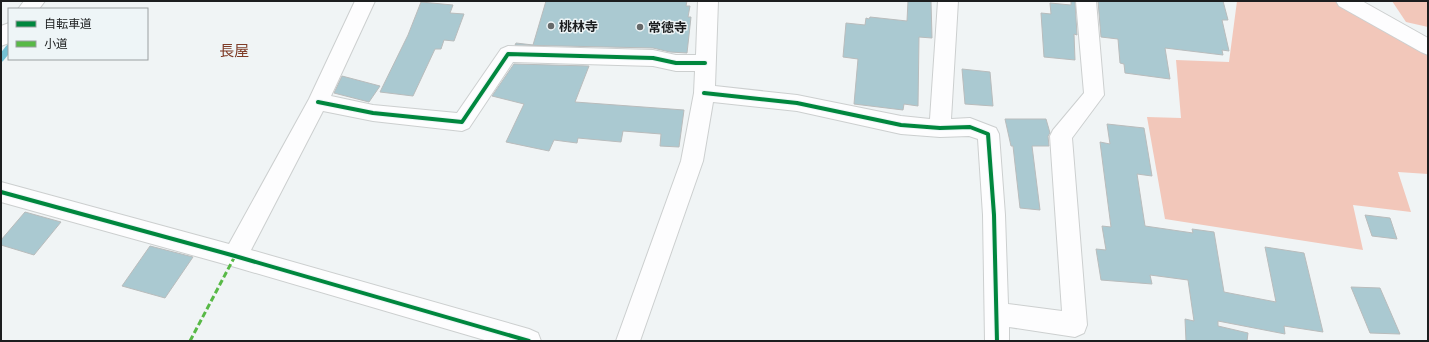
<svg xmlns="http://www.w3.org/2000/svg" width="1429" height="342" viewBox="0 0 1429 342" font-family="'Space Grotesk','Noto Sans JP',sans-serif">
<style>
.forest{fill:#f2c7ba}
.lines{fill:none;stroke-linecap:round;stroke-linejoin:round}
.stream{stroke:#75c1d4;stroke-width:7}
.building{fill:#aac9d1;stroke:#b9bcbc}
.minor-casing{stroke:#cccfcf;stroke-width:2}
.major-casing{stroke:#cccfcf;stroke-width:2}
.minor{fill:#fdfdfe;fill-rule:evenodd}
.major{fill:#fdfdfe;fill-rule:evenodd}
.quiet{stroke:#58b947;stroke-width:3;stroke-dasharray:6 3;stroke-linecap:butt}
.cycleway-casing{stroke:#eef5f7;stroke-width:6}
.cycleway{stroke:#00873e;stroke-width:4}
.poi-dot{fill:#66696a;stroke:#eef5f7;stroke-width:1.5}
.labels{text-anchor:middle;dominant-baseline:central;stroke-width:3;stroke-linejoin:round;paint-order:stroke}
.poi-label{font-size:13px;font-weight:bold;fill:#1c1e1f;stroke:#eef5f7;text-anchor:start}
.quarter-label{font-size:15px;fill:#7f3b26;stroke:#eef5f7}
</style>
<rect width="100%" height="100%" fill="#f0f4f5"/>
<!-- forest -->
<g class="forest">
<path d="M1237,1H1335L1376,23L1428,56V174L1398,172L1411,212L1353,205L1363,250L1165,219L1147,117L1181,118L1176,60L1229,62Z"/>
<path d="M1392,1H1428V27L1406,22Z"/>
</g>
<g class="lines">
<!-- stream -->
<path class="stream" d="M1,58L9,48"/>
</g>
<!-- building -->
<g class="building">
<path d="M546,1H687L686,6H690L688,17H691L687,53L670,52L653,48L515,45L516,43L533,45Z"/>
<path d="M908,1H931L932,38L919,37L918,106L904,104L903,110L854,104L858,59L843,57L846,23L865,25L866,18L869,19L870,17L907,21Z"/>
<path d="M1071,1H1075L1077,35L1074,34L1075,60L1044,57L1041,13L1051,14L1050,3L1071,5Z"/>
<path d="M1098,1H1223L1228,20H1222L1229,51L1222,50L1223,55L1165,48L1170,79L1125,73L1124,64L1120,63L1118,39L1101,37Z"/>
<path d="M421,2L453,5L450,13L464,14L454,41L444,40L441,49H435L413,96L380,92L408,35Z"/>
<path d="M514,64L589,66L575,102L684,110L679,147L660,146L661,134L623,131L621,142L578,138L577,143L554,140L549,151L506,142L524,104L492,96Z"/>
<path d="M962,69L990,72L993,106L965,104Z"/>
<path d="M342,76L380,86L369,102L334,93Z"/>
<path d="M1005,119H1046L1050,133L1048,136L1049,146H1032L1040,210L1020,208L1013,146H1011Z"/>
<path d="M1107,124L1144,128L1152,176L1137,174L1145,226L1193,233L1192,229L1214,232L1224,292L1276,302L1265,247L1304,253L1323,332L1284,326L1285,334L1218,321V326L1248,333L1247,341H1186L1185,319L1194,321L1188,280L1150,275L1152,284L1101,280L1096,249L1106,250L1102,226L1111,227L1100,142L1110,144Z"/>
<path d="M25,212L61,222L34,255L1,245V240Z"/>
<path d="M1365,215L1390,218L1397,239L1372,236Z"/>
<path d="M150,246L193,257L165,298L122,286Z"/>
<path d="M1351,287L1380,288L1400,334L1370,333Z"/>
</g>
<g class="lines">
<defs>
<g id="minor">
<path d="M24,1H45L39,9H18Z"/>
<path d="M355,1H375L331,96L373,105L457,113L501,49L508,46L653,50L676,55H696L698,1H718L715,86L797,95L901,116L930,119L938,1H958L951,119L970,118L996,128L999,134L1005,215L1008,304L1062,311L1050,136L1053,130L1084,93L1076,1H1096L1104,95L1072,138L1087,325L1084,333L1075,337L1009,327V341H985L983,215L978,139L969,136L940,137L901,134L797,111L713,102L703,161L640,341H616L681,161L694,93L695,71H676L653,66L513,62L469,128L462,131L373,121L323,111L251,250L529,329L538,333L541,341H488L235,267L1,202V182L229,244L309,99Z"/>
<path d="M9,23V43L1,46V26Z"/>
</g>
<path id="major" d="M1336,1H1362L1428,38V55L1421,52L1339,6Z"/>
</defs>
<!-- minor casing -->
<use href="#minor" class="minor-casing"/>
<!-- major casing -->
<use href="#major" class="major-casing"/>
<!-- minor -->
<use href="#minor" class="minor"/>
<!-- major -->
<use href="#major" class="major"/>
<!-- quiet -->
<path class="quiet" d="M190,341L235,256"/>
<defs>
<g id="cycleway">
<path d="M704,93L797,103L901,125L940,128L970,127L988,134L994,215L997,341"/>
<path d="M318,102L373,113L462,122L508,54L653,58L676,63H705"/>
<path d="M1,192L235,256L529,341"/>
</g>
</defs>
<!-- cycleway casing -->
<use href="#cycleway" class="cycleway-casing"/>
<!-- cycleway -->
<use href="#cycleway" class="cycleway"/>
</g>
<!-- markers -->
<g class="poi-dot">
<circle cx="551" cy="26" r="4"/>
<circle cx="640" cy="27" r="4"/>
</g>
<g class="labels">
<!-- poi labels -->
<g class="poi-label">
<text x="559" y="26">桃林寺</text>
<text x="648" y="27">常徳寺</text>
</g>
<!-- quarter labels -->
<g class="quarter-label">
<text x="234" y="50">長屋</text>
</g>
</g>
<!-- border -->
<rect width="1429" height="342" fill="none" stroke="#1c1e1f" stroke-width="4"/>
<!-- legend -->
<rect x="8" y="8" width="140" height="52" fill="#eef5f7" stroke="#9a9fa1"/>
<rect x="16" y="21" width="20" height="6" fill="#00873e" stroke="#9a9fa1"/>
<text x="44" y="28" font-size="12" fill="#1c1e1f">自転車道</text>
<rect x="16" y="41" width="20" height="6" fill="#58b947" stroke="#9a9fa1"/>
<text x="44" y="48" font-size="12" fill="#1c1e1f">小道</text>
</svg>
